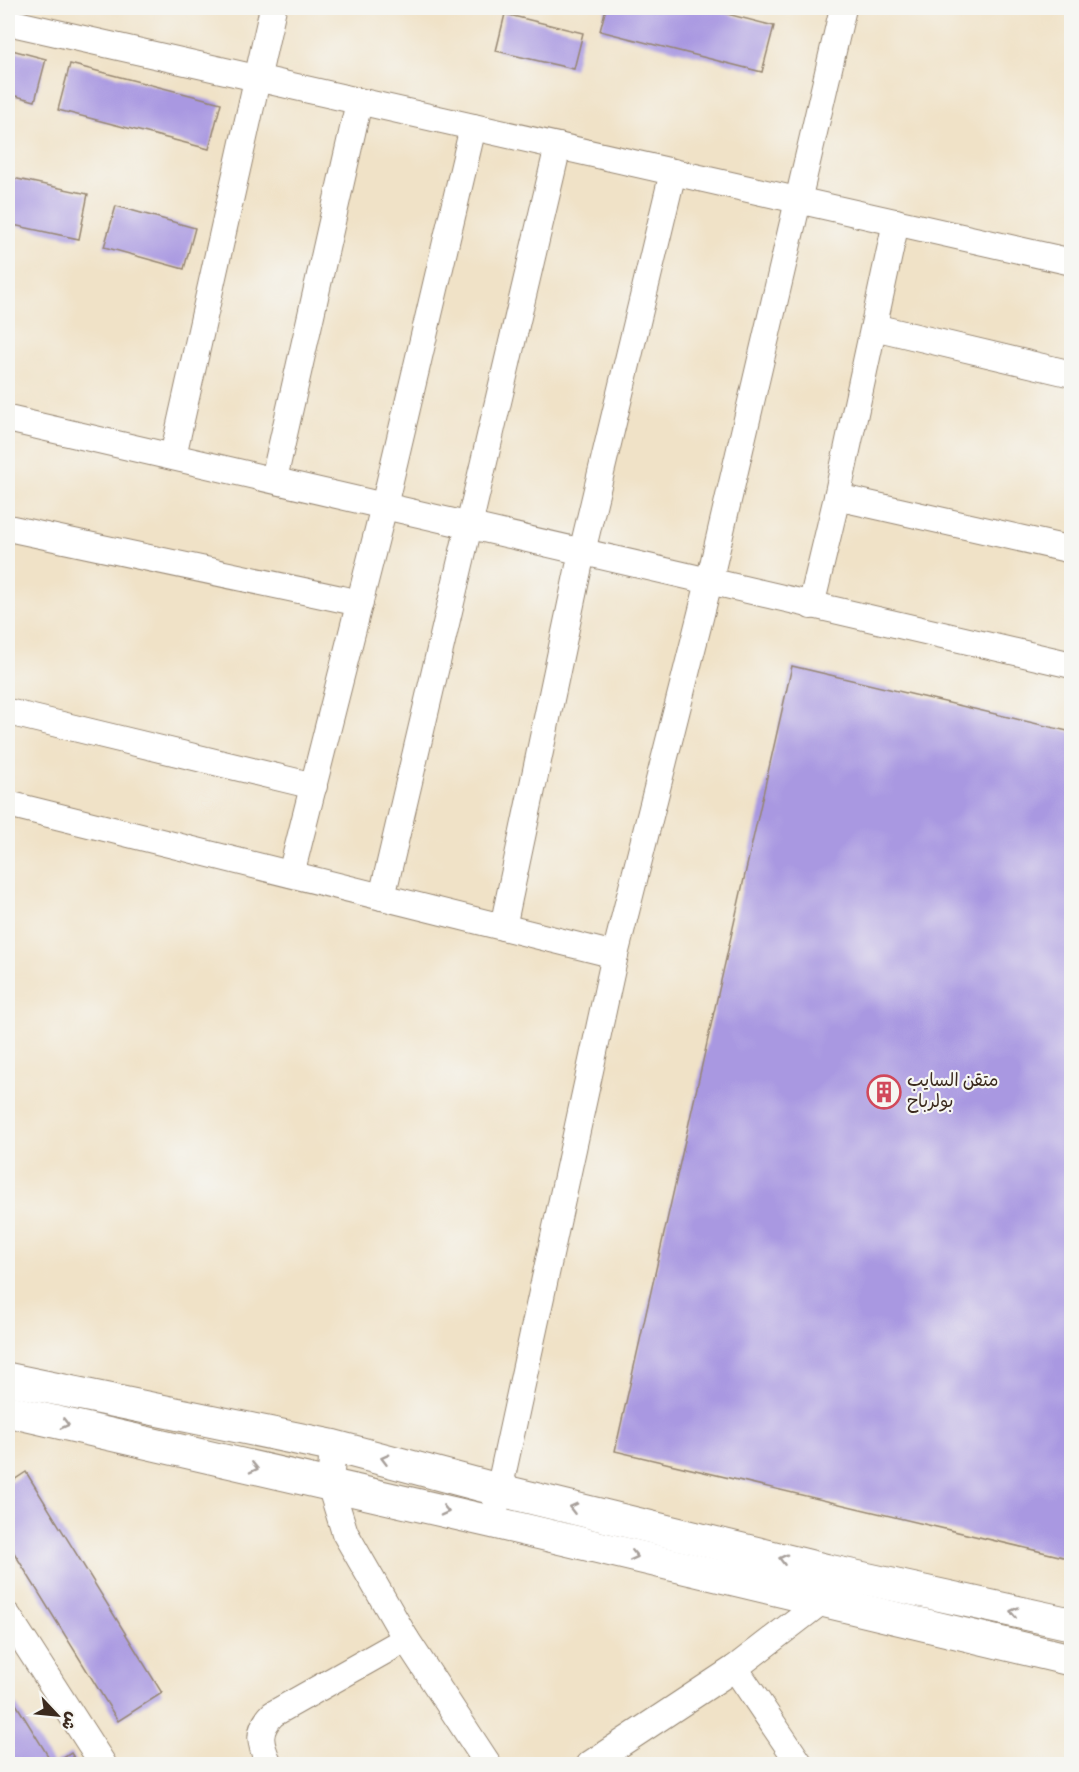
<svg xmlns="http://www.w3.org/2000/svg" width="1079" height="1772" viewBox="0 0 1079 1772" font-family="Dekko,'Playpen Sans Arabic',sans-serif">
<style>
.building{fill:#a998e1}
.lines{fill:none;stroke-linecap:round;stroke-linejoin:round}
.minor-casing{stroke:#968672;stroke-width:28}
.tertiary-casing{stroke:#968672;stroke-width:34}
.minor{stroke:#fff;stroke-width:26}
.tertiary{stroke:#fff;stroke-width:32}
.oneway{stroke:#a79f9a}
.labels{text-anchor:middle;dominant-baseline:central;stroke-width:4.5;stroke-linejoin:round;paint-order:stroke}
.poi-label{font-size:18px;fill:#3b2a1e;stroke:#f6f6f2;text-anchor:start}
</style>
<rect width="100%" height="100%" fill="#f6f6f2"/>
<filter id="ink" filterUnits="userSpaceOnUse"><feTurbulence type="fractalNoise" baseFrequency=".0167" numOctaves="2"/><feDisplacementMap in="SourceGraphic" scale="12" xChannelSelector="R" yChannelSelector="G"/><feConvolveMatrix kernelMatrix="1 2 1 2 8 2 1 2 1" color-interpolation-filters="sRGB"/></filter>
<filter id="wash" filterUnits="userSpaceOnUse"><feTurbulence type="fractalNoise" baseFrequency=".008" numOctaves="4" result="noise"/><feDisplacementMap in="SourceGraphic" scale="24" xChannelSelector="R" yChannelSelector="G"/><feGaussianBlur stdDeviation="1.35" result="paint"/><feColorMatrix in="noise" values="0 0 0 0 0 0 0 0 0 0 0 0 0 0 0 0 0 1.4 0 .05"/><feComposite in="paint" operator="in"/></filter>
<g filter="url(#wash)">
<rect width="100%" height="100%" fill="#f0e2c7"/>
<g id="blocks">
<!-- building -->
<g class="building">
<path d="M606,8H704L774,26L762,72L600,31Z"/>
<path d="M505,14L583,33L574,69L496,51Z"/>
<path d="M8,49L46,59L35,101L8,94Z"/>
<path d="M70,64L221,103L209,149L58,110Z"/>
<path d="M8,177L88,194L79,239L8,224Z"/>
<path d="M116,206L195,228L184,269L104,247Z"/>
<path d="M792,666L1072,732V1559L615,1451Z"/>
<path d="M26,1472L162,1693L118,1721L8,1543V1484Z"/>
<path d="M8,1691L53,1764H8Z"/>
<path d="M71,1753L78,1764H54Z"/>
</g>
</g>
</g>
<g filter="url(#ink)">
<use href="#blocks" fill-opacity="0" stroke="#968672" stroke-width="1.5"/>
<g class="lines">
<defs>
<g id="minor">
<path d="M8,22L1072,262"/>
<path d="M874,327L1072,374"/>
<path d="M8,419L1072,665"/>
<path d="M173,456L273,8"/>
<path d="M274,479L359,102"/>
<path d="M837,497L1072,550"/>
<path d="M8,528L360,603"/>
<path d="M811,606L837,497L896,222"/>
<path d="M8,712L314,786"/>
<path d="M8,804L615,955"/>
<path d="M291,874L384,506L473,127"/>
<path d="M382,897L558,146"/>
<path d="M503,927L582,552L673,172"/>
<path d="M333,1446L330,1485L345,1533L406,1639L488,1764"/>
<path d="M495,1509L615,955L709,582L843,8"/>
<path d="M8,1616L103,1764"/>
<path d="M735,1668L800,1764"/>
<path d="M269,1764C260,1744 256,1731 273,1714L406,1639"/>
<path d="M590,1764L735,1668L822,1601L824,1585"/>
</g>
<g id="tertiary">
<path d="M8,1379L333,1446L499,1490L826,1570L1072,1624"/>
<path d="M8,1411L492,1522L1072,1660"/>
</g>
</defs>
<!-- minor casing -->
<use href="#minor" class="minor-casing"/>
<!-- tertiary casing -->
<use href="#tertiary" class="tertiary-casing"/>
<!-- minor -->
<use href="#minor" class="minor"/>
<!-- tertiary -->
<use href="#tertiary" class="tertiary"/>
</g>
<!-- one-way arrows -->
<defs><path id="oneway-chevron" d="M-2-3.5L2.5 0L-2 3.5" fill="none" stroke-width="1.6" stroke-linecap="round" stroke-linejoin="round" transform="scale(1.5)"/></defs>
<g class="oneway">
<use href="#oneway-chevron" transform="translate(65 1424) rotate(14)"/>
<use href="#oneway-chevron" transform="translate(385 1459) rotate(-165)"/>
<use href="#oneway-chevron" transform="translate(254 1468) rotate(13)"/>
<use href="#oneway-chevron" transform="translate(573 1508) rotate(-166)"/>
<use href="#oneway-chevron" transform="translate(445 1511) rotate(13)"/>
<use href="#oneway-chevron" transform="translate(634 1556) rotate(13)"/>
<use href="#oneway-chevron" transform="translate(783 1559) rotate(-166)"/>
<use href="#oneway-chevron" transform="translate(1014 1612) rotate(-167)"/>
</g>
</g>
<!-- icons -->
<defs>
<symbol id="building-ring" viewBox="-11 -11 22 22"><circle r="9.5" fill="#f6f6f2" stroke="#d1495b" stroke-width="1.5"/><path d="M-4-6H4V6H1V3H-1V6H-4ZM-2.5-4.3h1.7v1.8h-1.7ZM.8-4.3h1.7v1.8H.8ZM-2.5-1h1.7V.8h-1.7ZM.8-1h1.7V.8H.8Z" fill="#d1495b"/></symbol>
</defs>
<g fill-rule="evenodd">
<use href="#building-ring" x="865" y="1073" width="38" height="38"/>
</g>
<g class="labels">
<!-- poi labels -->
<g class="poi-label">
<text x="907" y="1082">متقن السايب<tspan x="907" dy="21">بولرباح</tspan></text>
</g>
</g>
<!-- margin -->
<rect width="1079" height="1772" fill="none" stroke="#f6f6f2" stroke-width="30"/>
<!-- north arrow -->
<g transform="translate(57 1715) rotate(116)" stroke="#f6f6f2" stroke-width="4.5" paint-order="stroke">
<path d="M0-4.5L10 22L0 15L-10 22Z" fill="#3b2a1e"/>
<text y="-9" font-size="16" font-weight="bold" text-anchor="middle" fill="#3b2a1e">ش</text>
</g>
</svg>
